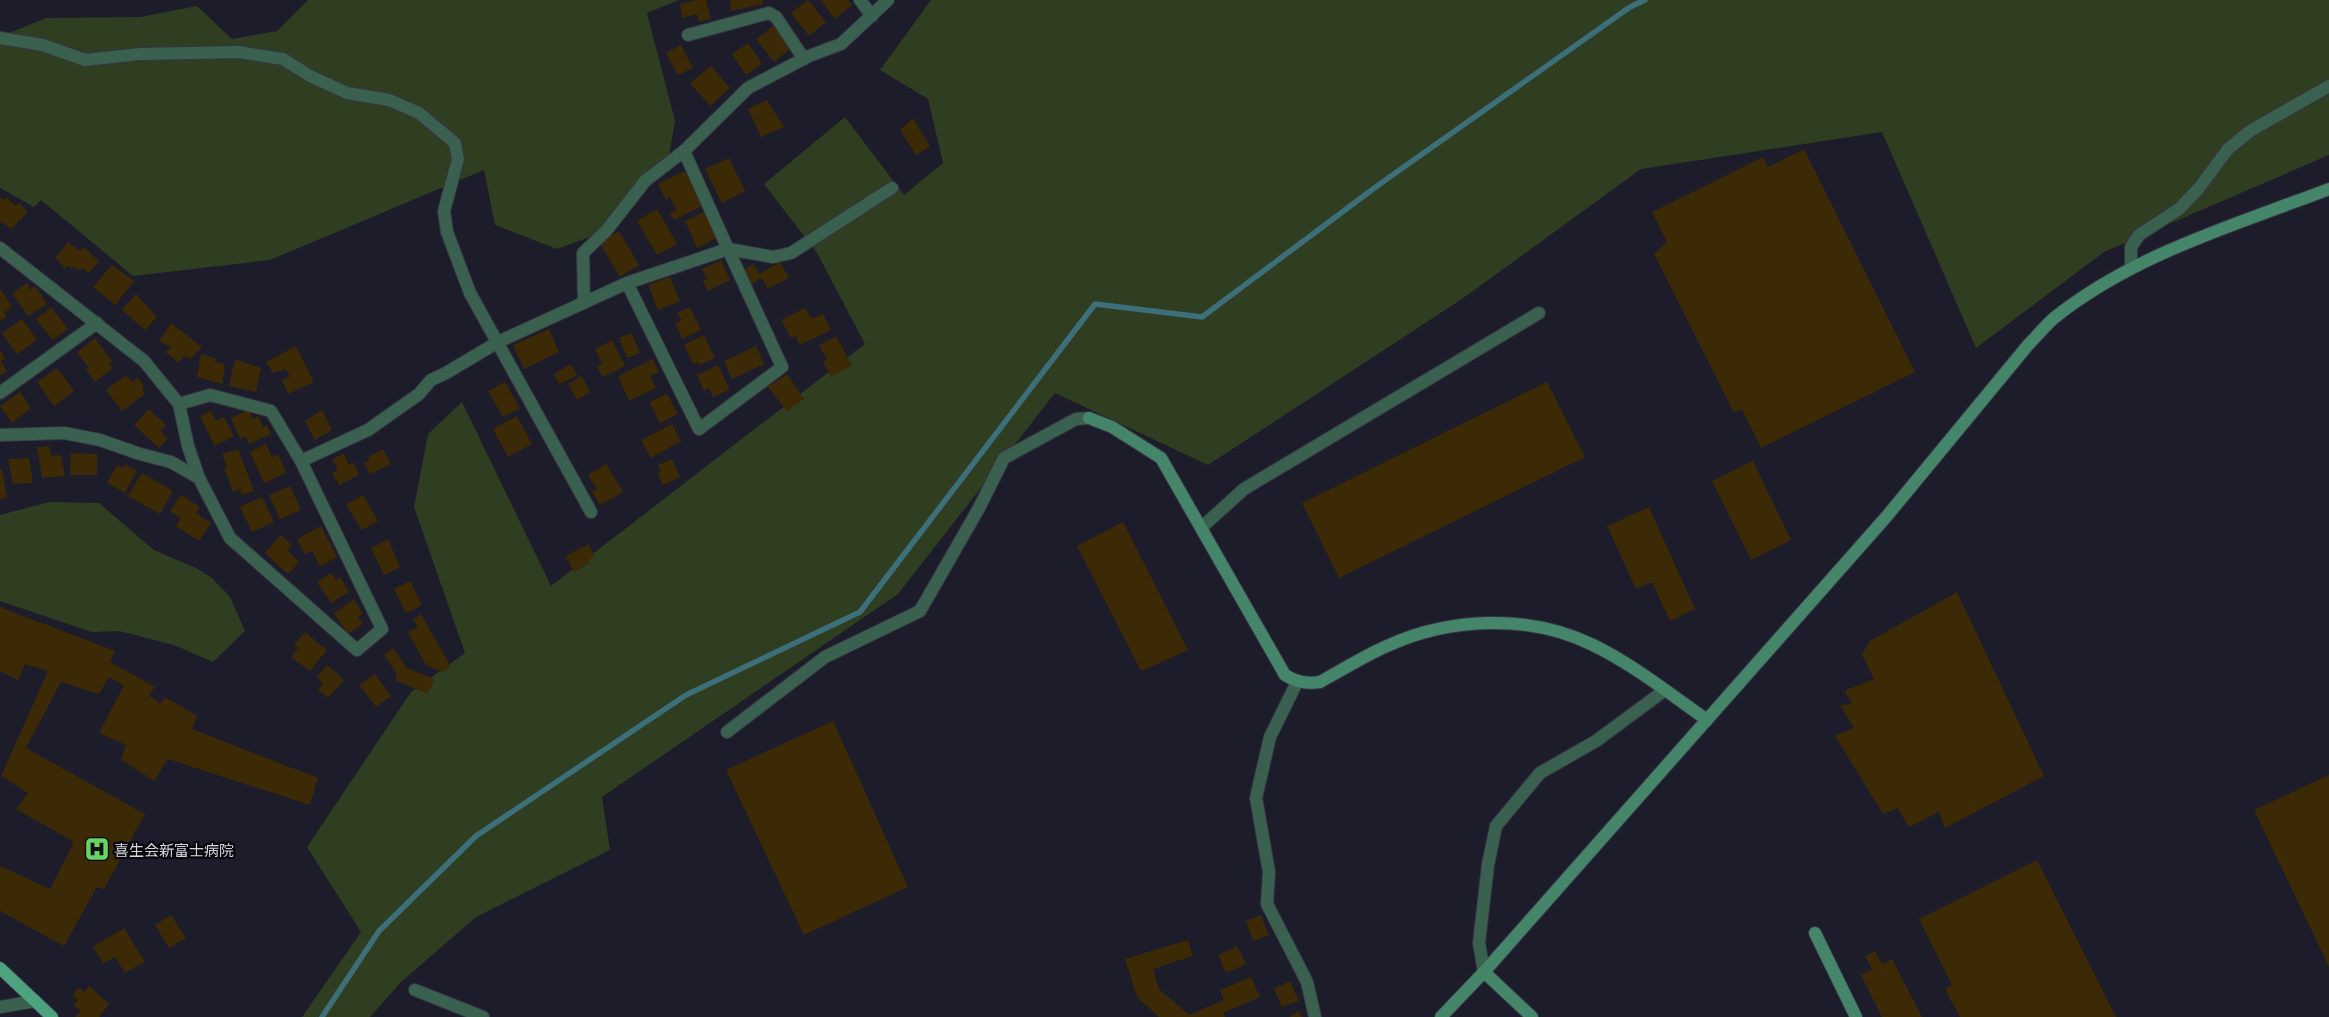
<svg xmlns="http://www.w3.org/2000/svg" width="2329" height="1017" viewBox="0 0 2329 1017" font-family="Georgia,'Noto Sans JP',serif">
<style>
.green{fill:#2f3d21}
.lines{fill:none;stroke-linecap:round;stroke-linejoin:round}
.stream{stroke:#3d6f7a;stroke-width:5.5}
.building{fill:#3c2905}
.street-casing{stroke:#373643;stroke-width:14}
.secondary-casing{stroke:#373643;stroke-width:14}
.primary-casing{stroke:#373643;stroke-width:14}
.street{stroke:#3a604f;stroke-width:12}
.secondary{stroke:#45866b;stroke-width:12}
.primary{stroke:#4da380;stroke-width:12}
.labels{text-anchor:middle;dominant-baseline:central;stroke-width:4.5;stroke-linejoin:round;paint-order:stroke}
.poi-label{font-size:15px;fill:#d6d6df;stroke:#08070d;text-anchor:start}
</style>
<rect width="100%" height="100%" fill="#1d1c2a"/>
<!-- green -->
<g class="green">
<path d="M308,0H679L647,13L675,121L667,168L606,231L557,249L495,225L484,170L270,260L133,276L41,200L34,207L0,188V37L46,18L140,17L197,6L232,39L277,31Z"/>
<path d="M931,0H2329V155L2104,252L1976,348L1882,132L1641,169L1462,299L1208,465L1055,393L898,594L602,797L610,850L476,917L401,982L370,1017H302L361,932L307,847L411,692L465,653L414,507L428,434L462,402L551,586L865,344L817,253L764,184L845,117L904,195L943,163L928,99L880,70Z"/>
<path d="M49,502L99,503L154,550L198,569L212,578L230,597L245,631L213,662L174,645L119,631L92,632L0,601V515Z"/>
</g>
<g class="lines">
<!-- stream -->
<path class="stream" d="M322,1017L379,931L476,836L686,695L860,612L1095,304L1202,317L1377,186L1630,7L1645,0"/>
</g>
<!-- building -->
<g class="building">
<path d="M697,0H706L711,19L699,22L697,14L682,18L680,4Z"/>
<path d="M730,0H763V4L731,11Z"/>
<path d="M808,0L826,22L809,36L791,13Z"/>
<path d="M820,0H848L852,5L835,19Z"/>
<path d="M773,26L791,48L774,62L756,39Z"/>
<path d="M748,43L762,64L746,75L732,54Z"/>
<path d="M681,45L693,68L678,75L666,53Z"/>
<path d="M711,66L730,88L710,106L690,83Z"/>
<path d="M767,100L784,127L761,137L748,109Z"/>
<path d="M913,118L930,146L916,155L900,130Z"/>
<path d="M1804,149L1915,372L1761,448L1742,409L1734,413L1654,254L1667,242L1652,212L1763,157L1768,167Z"/>
<path d="M729,158L745,191L722,203L705,169Z"/>
<path d="M685,171L702,206L674,220L670,213L676,210L670,197L666,200L658,184Z"/>
<path d="M0,197L4,200L6,197L16,206L19,203L28,212L11,229L2,222L0,224Z"/>
<path d="M657,209L677,244L657,255L637,221Z"/>
<path d="M704,212L717,238L697,248L685,221Z"/>
<path d="M619,231L639,265L620,277L599,242Z"/>
<path d="M68,242L80,251L84,247L99,261L89,273L83,268L80,271L74,267L71,269L68,265L65,268L55,258Z"/>
<path d="M721,260L730,280L708,291L703,281L707,279L702,269Z"/>
<path d="M780,262L789,278L768,289L762,278L751,284L743,270L753,264L759,274Z"/>
<path d="M112,265L134,281L115,305L93,287Z"/>
<path d="M670,277L680,301L658,310L648,285Z"/>
<path d="M27,283L30,289L35,286L47,304L28,316L12,293Z"/>
<path d="M0,289L12,307L4,313L7,317L0,321Z"/>
<path d="M136,294L157,317L145,330L122,310Z"/>
<path d="M51,307L68,329L53,340L36,319Z"/>
<path d="M690,307L701,330L682,339L675,323L681,320L677,313Z"/>
<path d="M805,308L811,319L823,314L831,330L800,345L796,336L791,338L781,320Z"/>
<path d="M22,319L37,340L17,354L2,333Z"/>
<path d="M171,323L202,347L190,359L184,356L179,363L166,352L171,347L159,341Z"/>
<path d="M549,329L559,352L524,369L513,345Z"/>
<path d="M632,333L640,353L627,358L619,338Z"/>
<path d="M704,335L715,358L700,365L698,362L693,364L684,345Z"/>
<path d="M836,336L852,365L831,377L823,362L827,359L819,345Z"/>
<path d="M95,338L112,361L109,363L113,368L95,382L86,370L89,368L77,352Z"/>
<path d="M612,340L625,366L603,377L597,367L602,364L595,349Z"/>
<path d="M296,346L314,382L288,394L282,380L290,376L285,369L273,373L266,362Z"/>
<path d="M756,346L764,364L732,379L724,361Z"/>
<path d="M0,350L5,358L1,361L7,371L0,376Z"/>
<path d="M201,354L217,359L215,362L225,364L222,384L197,377Z"/>
<path d="M235,359L261,368L256,392L229,386Z"/>
<path d="M653,359L659,372L650,376L656,388L629,401L618,376Z"/>
<path d="M571,364L577,375L559,384L553,374Z"/>
<path d="M718,365L730,390L713,397L709,388L704,391L697,375Z"/>
<path d="M57,368L74,391L54,406L37,382Z"/>
<path d="M787,374L804,399L787,411L768,387Z"/>
<path d="M126,375L132,382L138,378L144,386L142,389L145,394L122,411L106,390Z"/>
<path d="M582,376L590,392L577,400L568,384Z"/>
<path d="M505,382L520,408L503,417L488,391Z"/>
<path d="M1547,382L1585,457L1339,578L1302,503Z"/>
<path d="M20,392L31,408L12,423L0,406Z"/>
<path d="M667,394L678,414L660,423L649,402Z"/>
<path d="M149,409L166,425L160,431L168,438L159,448L134,425Z"/>
<path d="M249,410L253,419L258,416L263,427L267,425L271,434L249,444L246,436L240,439L231,418Z"/>
<path d="M322,410L332,430L315,440L305,421Z"/>
<path d="M211,411L216,421L224,417L234,436L215,446L200,416Z"/>
<path d="M517,416L532,444L508,457L493,429Z"/>
<path d="M672,424L681,441L651,458L641,440Z"/>
<path d="M266,444L272,457L278,454L286,473L264,483L250,452Z"/>
<path d="M49,446L51,456L61,455L65,476L42,478L37,447Z"/>
<path d="M238,449L254,491L242,495L240,489L233,492L224,468L227,467L222,454Z"/>
<path d="M383,449L391,464L370,474L364,463L370,460L368,457Z"/>
<path d="M71,453L97,454V475H70Z"/>
<path d="M344,453L349,465L353,462L359,475L339,485L332,473L338,470L332,460Z"/>
<path d="M29,458L33,483L13,484L8,459Z"/>
<path d="M672,459L680,477L663,485L657,473L661,472L658,465Z"/>
<path d="M1753,461L1791,540L1751,560L1712,481Z"/>
<path d="M125,464L137,471L125,493L107,483L117,465L123,468Z"/>
<path d="M606,464L623,492L600,505L592,492L597,489L588,475Z"/>
<path d="M2,469L7,498L0,499V470Z"/>
<path d="M142,473L173,491L160,514L128,496Z"/>
<path d="M290,486L301,510L280,519L269,495Z"/>
<path d="M181,495L200,507L196,513L211,523L199,541L176,526L181,518L170,511Z"/>
<path d="M363,495L378,521L362,530L346,505Z"/>
<path d="M262,497L274,522L252,532L240,507Z"/>
<path d="M1649,507L1695,609L1670,621L1652,582L1636,589L1607,526Z"/>
<path d="M1123,522L1188,650L1141,671L1077,546Z"/>
<path d="M321,526L337,557L320,566L312,551L305,554L297,539Z"/>
<path d="M281,535L292,545L287,550L299,562L288,574L265,553Z"/>
<path d="M388,539L400,567L384,575L371,548Z"/>
<path d="M588,544L595,556L588,560L590,563L574,572L566,556Z"/>
<path d="M331,573L336,580L340,577L349,592L331,603L317,582Z"/>
<path d="M410,581L422,605L406,613L394,589Z"/>
<path d="M1957,592L2044,776L1945,828L1939,812L1909,827L1898,808L1883,814L1835,736L1854,728L1840,706L1852,703L1844,691L1874,679L1862,654L1870,641Z"/>
<path d="M354,599L363,614L358,617L363,624L348,634L334,613Z"/>
<path d="M0,607L115,651L110,662L155,687L149,695L160,704L165,697L197,716L192,729L318,778L310,805L168,759L154,781L121,760L126,745L99,733L124,685L109,677L99,694L61,682L26,748L145,814L104,889L97,887L64,946L0,911V866L50,889L74,842L16,809L28,793L1,776L48,671L25,664L18,680L0,671Z"/>
<path d="M421,614L451,667L442,672L426,665L408,632L418,627L413,619Z"/>
<path d="M305,632L327,650L310,671L291,657L298,648L294,645Z"/>
<path d="M393,648L407,668L434,679L428,694L395,680L397,674L384,655Z"/>
<path d="M327,665L344,680L328,698L318,690L323,683L317,677Z"/>
<path d="M375,674L391,696L376,707L359,685Z"/>
<path d="M833,721L908,887L804,935L726,770Z"/>
<path d="M2329,775V967L2254,810Z"/>
<path d="M2037,860L2116,1017H1960L1945,989L1952,985L1919,919Z"/>
<path d="M171,915L186,938L169,948L155,925Z"/>
<path d="M1261,915L1269,935L1253,941L1246,921Z"/>
<path d="M124,928L145,962L125,973L115,957L103,963L93,947Z"/>
<path d="M1188,940L1193,956L1153,969L1159,989L1189,1015L1224,1000L1220,990L1251,977L1260,997L1223,1013L1225,1017H1159L1137,997L1125,959Z"/>
<path d="M1237,946L1246,964L1226,973L1218,955Z"/>
<path d="M1875,951L1882,964L1892,959L1922,1017H1882L1861,975L1872,969L1865,956Z"/>
<path d="M1290,981L1299,1001L1282,1007L1274,989Z"/>
<path d="M89,986L109,1004L99,1017H75L81,1011L73,1005L78,1000L72,995L79,988L84,992Z"/>
<path d="M1299,1011L1302,1017H1289Z"/>
</g>
<g class="lines">
<defs>
<g id="street">
<path d="M860,0L872,16"/>
<path d="M688,35L769,13L776,17L804,59"/>
<path d="M0,38L43,45L85,60L140,54L238,52L283,59L310,76L347,93L389,100L419,113L455,143L458,159L444,211L447,232L470,293L591,512"/>
<path d="M0,248L144,361L179,404L188,446L199,478"/>
<path d="M728,249L773,257L791,253L892,188"/>
<path d="M2131,268V247L2139,235L2179,209L2199,188L2228,149L2250,131L2329,86"/>
<path d="M627,283L699,429L782,367L728,249"/>
<path d="M584,303L583,253L606,231L645,181L684,151"/>
<path d="M0,393L97,323"/>
<path d="M0,435L64,433L100,440L140,454L171,462L199,478L230,538L357,650L382,629L301,461L271,411L210,395L179,404"/>
<path d="M301,461L368,430L419,394L431,380L446,373L498,342L627,283L728,249L684,151L748,88L809,56L841,44L888,0"/>
<path d="M1201,528L1244,489L1539,313"/>
<path d="M1297,682L1270,737L1256,798L1269,872L1267,904L1307,982L1315,1017"/>
<path d="M727,732L825,657L920,611L979,508L1004,458L1076,419L1089,418"/>
<path d="M1484,972L1479,943L1488,865L1496,826L1540,773L1596,741L1665,690"/>
<path d="M415,990L483,1017"/>
<path d="M0,1007L35,1001"/>
</g>
<g id="secondary">
<path d="M1089,418L1112,427L1161,458L1285,675C1297,682 1306,684 1320,682C1342,670 1364,656 1387,646C1450,617 1530,614 1593,645C1634,665 1670,694 1707,720"/>
<path d="M1815,933L1856,1017"/>
<path d="M1484,972L1532,1017"/>
<path d="M1441,1017L1484,972L1887,516L2028,345C2037,336 2045,326 2054,318C2134,254 2235,225 2329,189"/>
</g>
<path id="primary" d="M0,968L52,1017"/>
</defs>
<!-- street casing -->
<use href="#street" class="street-casing"/>
<!-- secondary casing -->
<use href="#secondary" class="secondary-casing"/>
<!-- primary casing -->
<use href="#primary" class="primary-casing"/>
<!-- street -->
<use href="#street" class="street"/>
<!-- secondary -->
<use href="#secondary" class="secondary"/>
<!-- primary -->
<use href="#primary" class="primary"/>
</g>
<!-- icons -->
<defs>
<symbol id="hospital-square" viewBox="-11 -11 22 22"><rect x="-9" y="-9" width="18" height="18" rx="4" fill="#6ad363" stroke="#08070d"/><path d="M-5-5h3v3.5h4V-5h3V5h-3V1.5h-4V5h-3Z" fill="#111"/></symbol>
</defs>
<g fill-rule="evenodd">
<use href="#hospital-square" x="83" y="835" width="28" height="28"/>
</g>
<g class="labels">
<!-- poi labels -->
<g class="poi-label">
<text x="114" y="849">喜生会新富士病院</text>
</g>
</g>
</svg>
